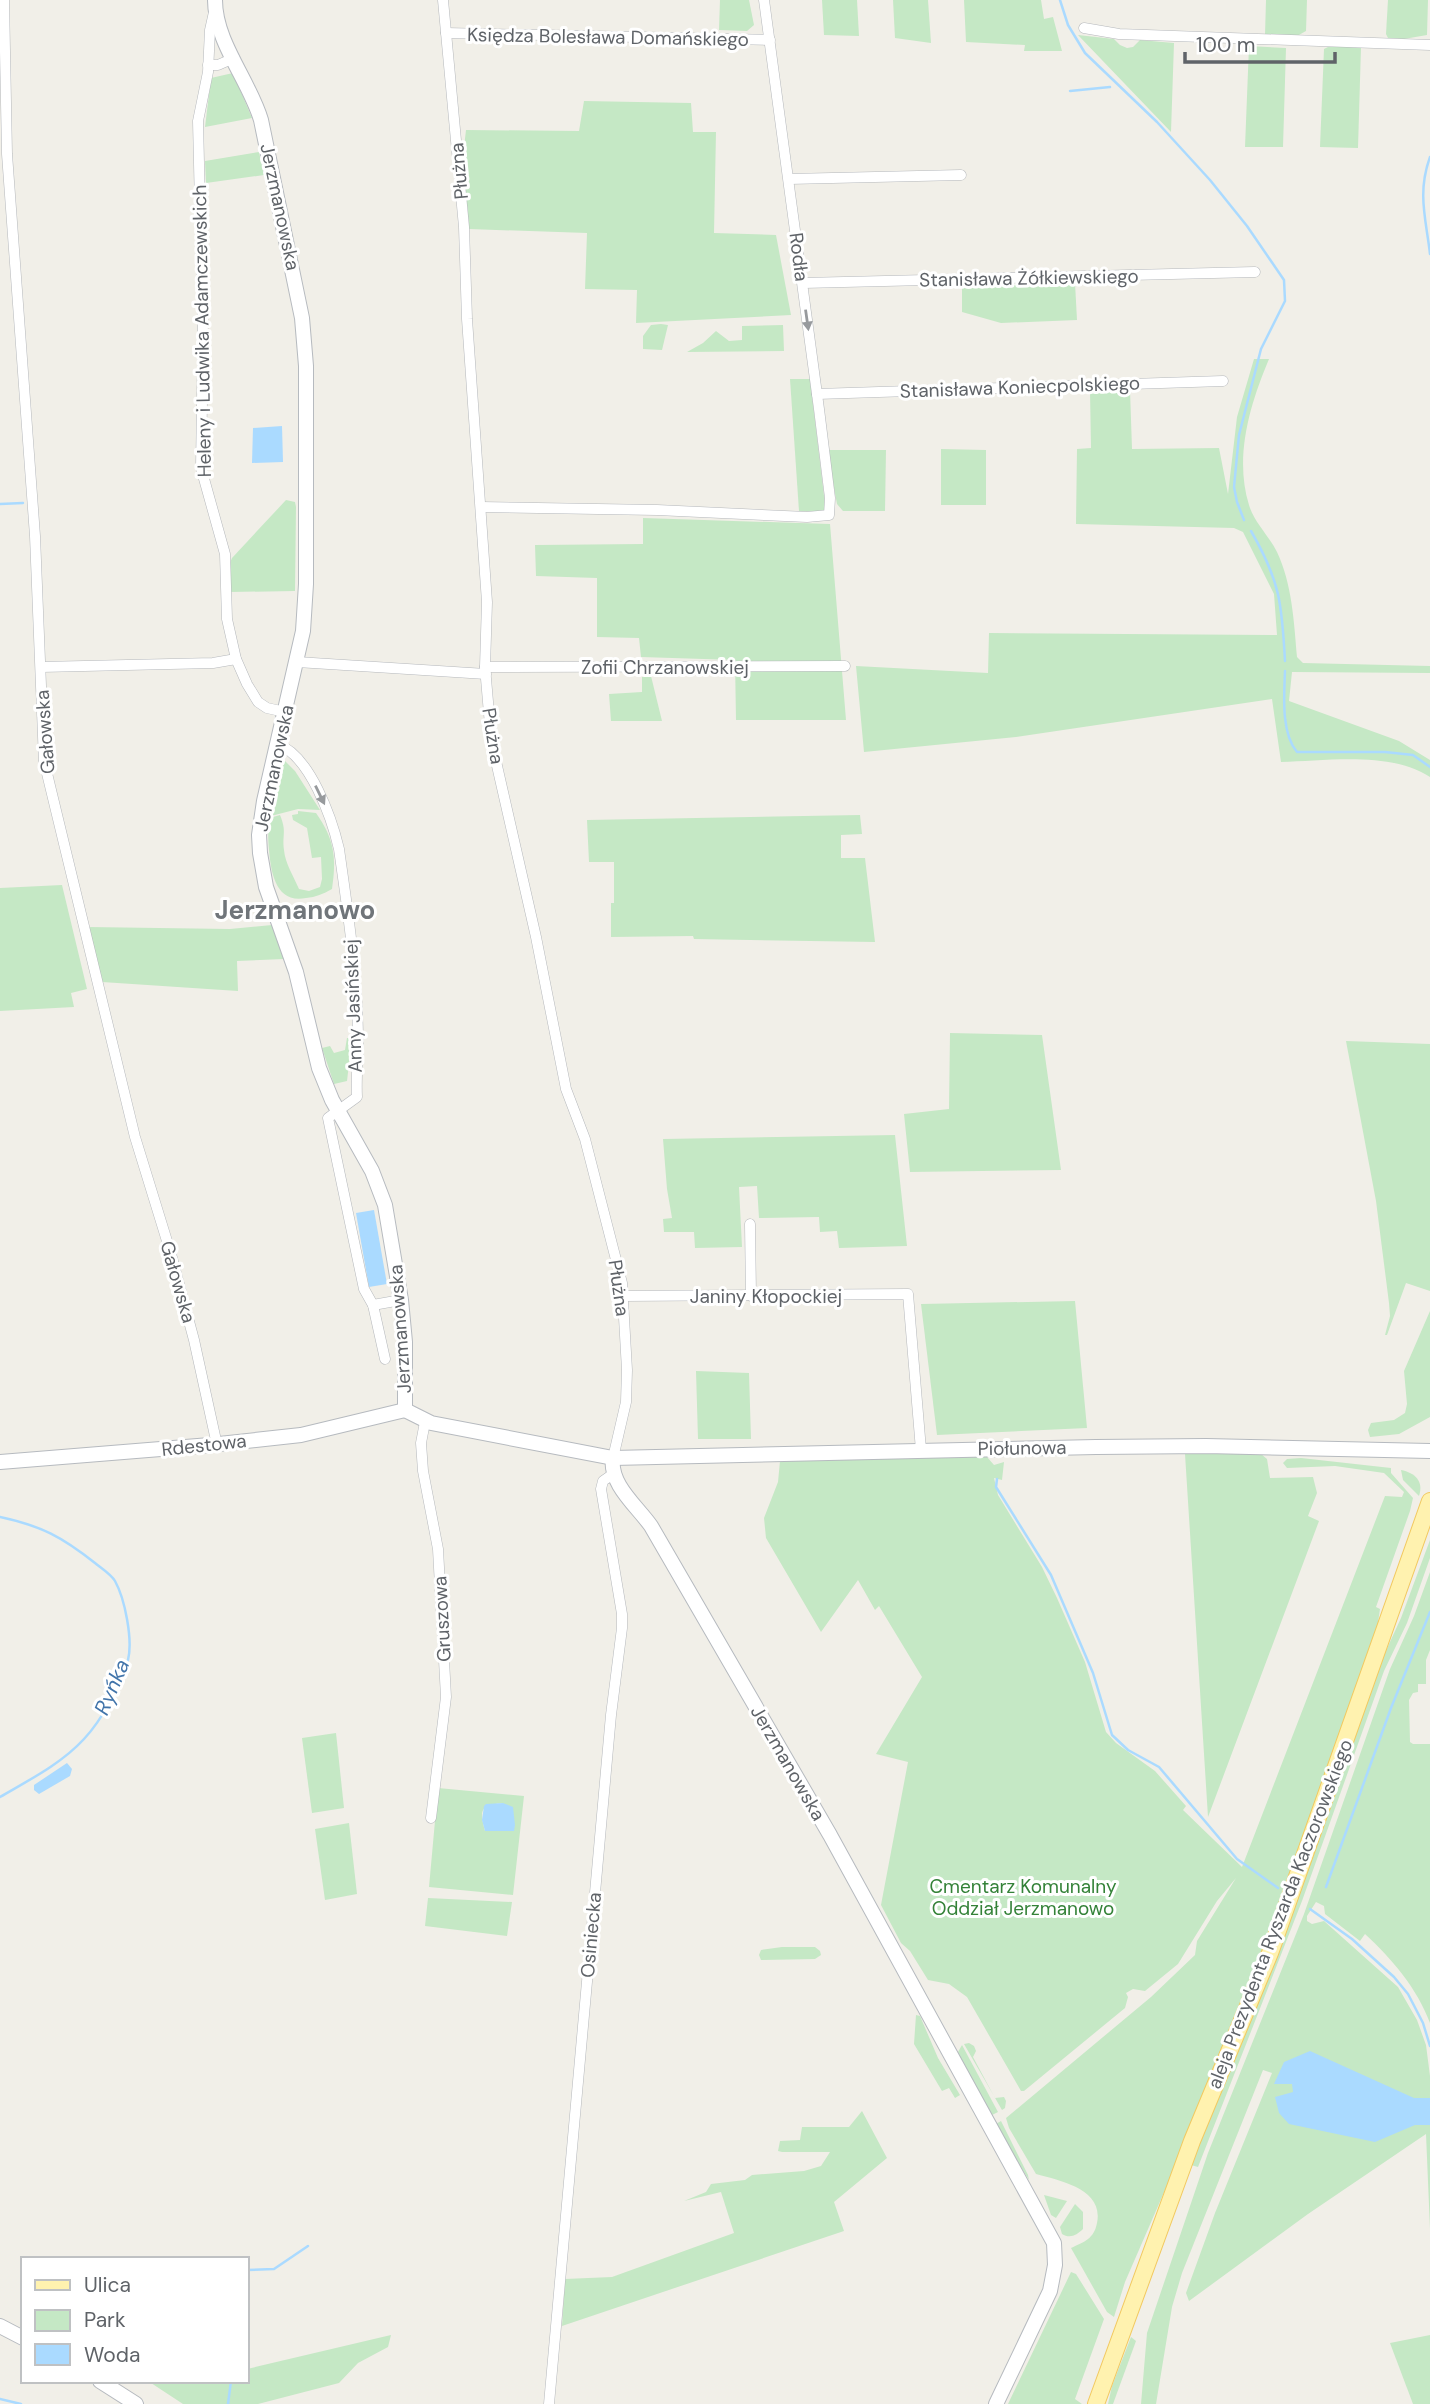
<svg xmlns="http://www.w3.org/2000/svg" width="1430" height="2404" viewBox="0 0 1430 2404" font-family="'DM Sans',sans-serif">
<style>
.green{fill:#c5e8c5;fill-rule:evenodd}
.water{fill:#aadaff}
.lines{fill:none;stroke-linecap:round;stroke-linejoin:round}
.stream{stroke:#aadaff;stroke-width:2.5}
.street-casing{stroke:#b5b8bc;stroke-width:11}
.secondary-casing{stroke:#b6babf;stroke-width:16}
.primary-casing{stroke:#f2c960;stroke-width:18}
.street{stroke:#fff;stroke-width:10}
.secondary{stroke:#fff;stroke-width:14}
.primary{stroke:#fff2af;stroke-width:16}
.oneway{fill:#979a9d}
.labels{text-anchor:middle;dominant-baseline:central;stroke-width:6;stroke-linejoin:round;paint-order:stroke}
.street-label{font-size:19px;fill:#5f6368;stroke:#fff}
.park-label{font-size:19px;fill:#348238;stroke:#fff}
.water-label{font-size:21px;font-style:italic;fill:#4174aa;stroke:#fff}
.district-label{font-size:26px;font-weight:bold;fill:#70757a;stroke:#fff}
</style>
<rect width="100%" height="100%" fill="#f1efe8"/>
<!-- green -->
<g class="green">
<path d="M720,0H749L754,25L747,31L719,30Z"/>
<path d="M822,0H857L859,36L824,35Z"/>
<path d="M893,0H928L931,43L895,38Z"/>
<path d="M964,0H1041L1044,19L1053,17L1062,51H1024L1025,45L966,42Z"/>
<path d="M1266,0H1307L1306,31L1297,36L1265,35Z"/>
<path d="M1388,0H1428L1427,35L1404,39L1388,38L1386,34Z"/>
<path d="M1078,35L1114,39L1120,45L1127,48L1133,47L1140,40L1174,43L1171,132Z"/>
<path d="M1249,46L1286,48L1283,147H1245Z"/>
<path d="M1328,47H1361L1358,148L1320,147L1324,49Z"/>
<path d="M233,73L252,118L205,127L211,78Z"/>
<path d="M584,101L691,103L693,132H716L714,233L776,235L791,315L636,323L637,290L585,289L587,233L469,229L463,156L466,130L579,131Z"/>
<path d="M259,152L264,175L206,183L205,161Z"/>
<path d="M1075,283L1077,320L1001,323L962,312V287Z"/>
<path d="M661,324L668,325L662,350L643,349V336L651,325Z"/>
<path d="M783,325L784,351L687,352L703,343L716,331L729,341L742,340V326Z"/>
<path d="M1254,359H1269C1250,404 1234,457 1249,505C1254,522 1269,536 1277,552C1292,584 1294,621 1297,657L1303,663L1430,666V673L1292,672L1289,701L1399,741L1430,760V777C1391,751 1326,761 1281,762L1272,699L1016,737L864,752L856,666L988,673L989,633L1277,635L1274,594L1243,532L1234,528L1076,524L1077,449L1091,448L1090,391L1130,390L1132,449L1219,448L1228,494L1237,417Z"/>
<path d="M790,379H810L826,512L799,511Z"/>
<path d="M941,449L986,450V505H941Z"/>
<path d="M827,450H886L885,511H843L837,504Z"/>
<path d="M286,500L295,502L296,507L295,591L230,592L229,565L232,558Z"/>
<path d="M643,518L830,524L846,720H736L735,660L641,657L639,638L597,637V578L536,576L535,545L643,544Z"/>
<path d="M651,676L662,721H611L609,694L642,692V677Z"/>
<path d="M284,760L295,771L320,810L298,809L271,816L266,827L269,804L273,805Z"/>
<path d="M298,811L316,813C334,838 337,858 332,889C323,894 316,897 306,898C276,904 271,873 269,850C268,837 267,828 273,817L280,815C287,832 282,834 284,850C285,863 294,877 299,889L309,891L320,887L322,879L321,857L312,858L307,828L293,820L292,815L298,814Z"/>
<path d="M860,815L862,834L841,835V858H865L875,942L694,939L693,936L611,937V903H614V862H589L587,820Z"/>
<path d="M62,885L87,989L71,993L74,1007L0,1011V888Z"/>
<path d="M272,925L284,959L237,961L238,991L102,982L88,927L230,929Z"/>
<path d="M950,1033L1042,1035L1061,1170L910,1172L904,1114L949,1109Z"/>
<path d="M347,1038H352L347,1081L334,1084L322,1048L330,1046L334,1053L345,1050Z"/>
<path d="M1346,1041L1430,1044V1291L1406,1283L1387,1335H1385L1390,1316L1389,1303L1376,1201Z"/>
<path d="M895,1135L907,1246L839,1248L837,1231L820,1232L819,1217L759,1218L757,1186L739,1187L742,1247L695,1248L694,1232H664L663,1219L672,1218L667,1189L663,1139Z"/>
<path d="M1075,1301L1087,1428L937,1435L921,1304Z"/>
<path d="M1430,1311V1417L1399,1434L1370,1437L1368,1430L1371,1423L1394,1420L1405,1413L1407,1404L1404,1371Z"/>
<path d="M696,1371L749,1373L751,1439H698Z"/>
<path d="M1185,1454H1261L1267,1459L1270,1478L1313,1477L1317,1493L1308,1516L1319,1521L1208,1817Z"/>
<path d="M979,1456L987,1457L994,1465L1004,1462L1002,1480L994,1478L998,1495L1042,1567L1057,1598L1085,1662L1106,1732L1116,1743L1155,1771L1186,1806L1183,1810L1242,1867L1385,1496L1402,1497L1404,1492L1384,1473L1335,1466L1287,1468L1283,1463L1287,1459L1301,1458L1391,1468V1473L1413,1498L1410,1511L1376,1607L1380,1609L1376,1636L1269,1937L1175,2167L1125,2282L1114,2317L1107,2312L1071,2248C1084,2242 1094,2239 1097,2223C1104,2189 1061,2181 1036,2174L1009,2128L1006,2118L1151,1997L1195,1955L1197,1941L1236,1878L1217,1901L1178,1964L1145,1991L1133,1989L1126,1993L1128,1997L1125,2008L1024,2091H1021L967,1997L949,1984L928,1980L910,1951L901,1943L881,1905L908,1762L876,1754L922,1677L879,1606L875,1610L858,1580L821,1632L766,1538L764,1518L778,1482L780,1461Z"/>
<path d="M1401,1470C1415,1473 1424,1481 1419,1496L1403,1480Z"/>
<path d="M1430,1540V1558L1407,1623L1384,1671L1302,1901L1198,2167L1191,2165L1378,1668L1401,1618Z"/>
<path d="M1430,1572V1650L1426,1660V1684H1418V1692L1413,1693L1409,1700L1410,1742L1413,1744H1430V2023C1417,1988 1392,1959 1365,1934L1360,1941L1325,1914L1324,1906L1316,1902L1307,1916V1921L1312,1924L1324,1921L1398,1987L1417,2020L1426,2045L1430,2076V2229L1426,2134L1308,2214L1189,2301L1186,2293L1215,2213L1272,2073L1263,2070L1182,2273L1172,2307L1156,2404H1141L1147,2333L1208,2153L1304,1914L1390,1669L1414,1616Z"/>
<path d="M336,1733L344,1808L312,1813L302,1738Z"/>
<path d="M438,1788L524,1796L513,1895L429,1887ZM503,1803L514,1831H485C479,1809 481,1805 503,1803Z"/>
<path d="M349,1823L357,1894L325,1900L315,1829Z"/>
<path d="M428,1898L512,1902L507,1936L425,1926Z"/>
<path d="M782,1947H815L820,1951L821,1955L815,1959L761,1960L759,1955L761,1950Z"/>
<path d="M916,2015L920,2016L938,2058L960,2095L955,2098L949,2088L942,2091L914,2044Z"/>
<path d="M969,2043L974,2046L976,2051L973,2057L995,2098L1004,2097L1006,2101L1005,2108L1002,2110L964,2044Z"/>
<path d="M962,2045L998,2112L992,2115L986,2110L959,2061L958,2052Z"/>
<path d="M862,2111L887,2158L834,2202L844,2231L562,2326L565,2279L612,2277L734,2233L721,2192L684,2201L706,2192L711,2184L745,2180L752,2175L804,2171L821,2166L830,2152H782L778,2151L780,2141L800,2140L802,2127H849Z"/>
<path d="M1001,2121L1028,2175L1029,2180L994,2125Z"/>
<path d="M1044,2195L1067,2201L1056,2218L1051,2215Z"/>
<path d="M1075,2204L1083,2212V2229C1077,2235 1070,2239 1062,2234L1060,2227Z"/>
<path d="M1071,2272L1076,2274L1104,2319L1075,2399L1082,2404H1008Z"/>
<path d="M391,2335L388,2347L358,2363L339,2383L258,2404H183L148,2381H247V2369Z"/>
<path d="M1430,2335V2404H1413L1390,2343Z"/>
<path d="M1131,2337L1136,2341L1113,2404H1108L1112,2386Z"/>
</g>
<!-- water -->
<g class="water">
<path d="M282,426L283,462L252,463L253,428Z"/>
<path d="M374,1210L387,1284L369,1287L356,1213Z"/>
<path d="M67,1763L72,1769L70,1776L39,1794L34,1790V1785Z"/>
<path d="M503,1803L513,1807L515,1825L514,1831H485L482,1820L484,1806L486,1804Z"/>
<path d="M1310,2051L1414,2098H1430V2125H1415L1375,2142L1289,2124L1279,2113L1275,2097L1293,2092L1292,2084H1274L1284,2062Z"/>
</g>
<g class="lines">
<!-- stream -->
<g class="stream">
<path d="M1060,0L1068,25L1085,53L1157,122L1210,180L1247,226L1284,280L1285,301L1261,349L1239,435L1234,487L1237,502L1244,520"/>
<path d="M1070,91L1110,87"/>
<path d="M1430,157C1417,193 1426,219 1430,254"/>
<path d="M0,504L23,503"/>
<path d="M1251,531C1280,581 1282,604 1285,661"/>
<path d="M1285,671C1284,696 1281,733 1297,752H1385L1413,755L1430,767"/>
<path d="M997,1479L996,1487L1051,1575L1093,1673L1112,1735L1128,1750L1159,1767L1237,1859L1278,1888"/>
<path d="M0,1517C42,1526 62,1537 95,1563C101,1568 111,1574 115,1581C125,1599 133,1640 128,1660C122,1684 101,1721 84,1739C61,1764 29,1780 0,1797"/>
<path d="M1326,1887L1391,1708L1430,1612"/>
<path d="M1310,1909L1352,1939L1394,1977L1408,1994L1423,2023L1430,2046"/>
<path d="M247,2270L274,2269L308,2246"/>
<path d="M0,2399L21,2404"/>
<path d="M228,2404L231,2381"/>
</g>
<defs>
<g id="street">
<path d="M4,0L7,154L35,536L44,761L135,1137L171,1254L194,1340L217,1445"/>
<path d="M443,0L464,227L467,319L487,602L485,667L490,725L495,757L536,937L566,1089L585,1139L622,1283L627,1370L626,1402L613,1458"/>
<path d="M214,12L210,30L208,72L198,121L203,333L201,468L225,554L227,619L236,659L247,684L258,702L267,708L285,712"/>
<path d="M1084,28L1119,34L1430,45"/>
<path d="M446,33L770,40"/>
<path d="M208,65H218L234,58"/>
<path d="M789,179L961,175"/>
<path d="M803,283L1255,272"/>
<path d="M817,394L1223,381"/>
<path d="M481,507L657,510L807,517L829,515L830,498L819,409L764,0"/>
<path d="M297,662L486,674"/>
<path d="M41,667L213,663L236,659"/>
<path d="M485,667L845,666"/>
<path d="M277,744C310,755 332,819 339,849C348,913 358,978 358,1043C358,1061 356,1078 357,1097L328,1118L364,1289L373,1305L385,1359"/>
<path d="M750,1224L751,1296"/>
<path d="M623,1296L908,1294L921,1450"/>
<path d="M373,1305L401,1300"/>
<path d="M425,1422L421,1443L423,1471L438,1549L446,1697L431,1818"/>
<path d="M549,2404L611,1715L622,1628V1614L601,1489L603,1481L613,1474"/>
</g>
<g id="secondary">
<path d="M215,0C215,42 249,80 261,120L302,318L306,366V584L303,631L264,801L259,835L260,853L266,887L296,972L319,1068L332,1100L372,1171L385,1205L401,1300L405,1342V1410"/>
<path d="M405,1410L431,1423L613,1458L1096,1447L1206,1446L1430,1451"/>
<path d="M613,1458C609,1484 637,1506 651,1526L830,1835L1054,2243L1055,2265L1050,2291L996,2404"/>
<path d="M0,1462L210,1445L301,1435L405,1410"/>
<path d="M0,2326L23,2338"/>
<path d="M100,2381L136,2404"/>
</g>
<path id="primary" d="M1096,2404L1192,2141L1270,1953L1430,1501"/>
</defs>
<!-- street casing -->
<use href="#street" class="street-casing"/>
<!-- secondary casing -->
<use href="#secondary" class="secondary-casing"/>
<!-- primary casing -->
<use href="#primary" class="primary-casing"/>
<!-- street -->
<use href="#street" class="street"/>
<!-- secondary -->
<use href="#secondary" class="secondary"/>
<!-- primary -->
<use href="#primary" class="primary"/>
</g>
<!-- one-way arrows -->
<defs><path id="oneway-solid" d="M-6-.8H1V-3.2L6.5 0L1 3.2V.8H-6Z" transform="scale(1.75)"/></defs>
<g class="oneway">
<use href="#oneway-solid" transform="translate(807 320) rotate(82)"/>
<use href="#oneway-solid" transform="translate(320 795) rotate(64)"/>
</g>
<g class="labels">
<!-- street labels -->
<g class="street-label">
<text transform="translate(608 37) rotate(1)">Księdza Bolesława Domańskiego</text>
<text transform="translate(459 171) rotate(-95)">Płużna</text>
<text transform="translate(280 207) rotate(78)">Jerzmanowska</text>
<text transform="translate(799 257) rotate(83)">Rodła</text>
<text transform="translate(1029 278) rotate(-1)">Stanisława Żółkiewskiego</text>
<text transform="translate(202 331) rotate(-91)">Heleny i Ludwika Adamczewskich</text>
<text transform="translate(1020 387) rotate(-2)">Stanisława Koniecpolskiego</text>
<text x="665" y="667">Zofii Chrzanowskiej</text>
<text transform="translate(45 732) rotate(-94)">Gałowska</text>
<text transform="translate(493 736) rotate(81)">Płużna</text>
<text transform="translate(274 768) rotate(-78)">Jerzmanowska</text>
<text transform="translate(353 1006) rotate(-92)">Anny Jasińskiej</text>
<text transform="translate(178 1282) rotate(74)">Gałowska</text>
<text transform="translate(619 1288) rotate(82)">Płużna</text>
<text x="766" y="1296">Janiny Kłopockiej</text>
<text transform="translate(400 1329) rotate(-94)">Jerzmanowska</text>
<text transform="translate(204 1445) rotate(-6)">Rdestowa</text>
<text transform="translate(1022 1448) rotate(-1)">Piołunowa</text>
<text transform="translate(442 1619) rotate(-93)">Gruszowa</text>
<text transform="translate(788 1763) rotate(60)">Jerzmanowska</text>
<text transform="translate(1280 1914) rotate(-69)">aleja Prezydenta Ryszarda Kaczorowskiego</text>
<text transform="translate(591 1935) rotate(-85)">Osiniecka</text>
</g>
<!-- park labels -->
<g class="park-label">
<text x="1023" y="1886">Cmentarz Komunalny<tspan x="1023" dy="22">Oddział Jerzmanowo</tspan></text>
</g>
<!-- water labels -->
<g class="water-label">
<text transform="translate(112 1687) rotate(-67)">Ryńka</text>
</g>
<!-- district labels -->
<g class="district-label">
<text x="295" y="910">Jerzmanowo</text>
</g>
</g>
<!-- legend -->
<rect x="21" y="2257" width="228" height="126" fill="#ffffff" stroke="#bfc1c3" stroke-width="2"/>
<rect x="35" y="2280" width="35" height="10" fill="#fff2af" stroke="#bfc1c3" stroke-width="2"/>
<text x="84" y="2292" font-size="21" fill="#5f6368">Ulica</text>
<rect x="35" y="2310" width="35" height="21" fill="#c5e8c5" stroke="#bfc1c3" stroke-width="2"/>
<text x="84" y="2327" font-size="21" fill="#5f6368">Park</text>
<rect x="35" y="2344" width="35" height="21" fill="#aadaff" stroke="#bfc1c3" stroke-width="2"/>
<text x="84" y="2362" font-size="21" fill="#5f6368">Woda</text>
<!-- scale -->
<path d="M1185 52v10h150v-10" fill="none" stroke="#5f6368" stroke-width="3.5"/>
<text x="1196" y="52" font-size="21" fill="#5f6368" stroke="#ffffff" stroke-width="5" paint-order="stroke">100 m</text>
</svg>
